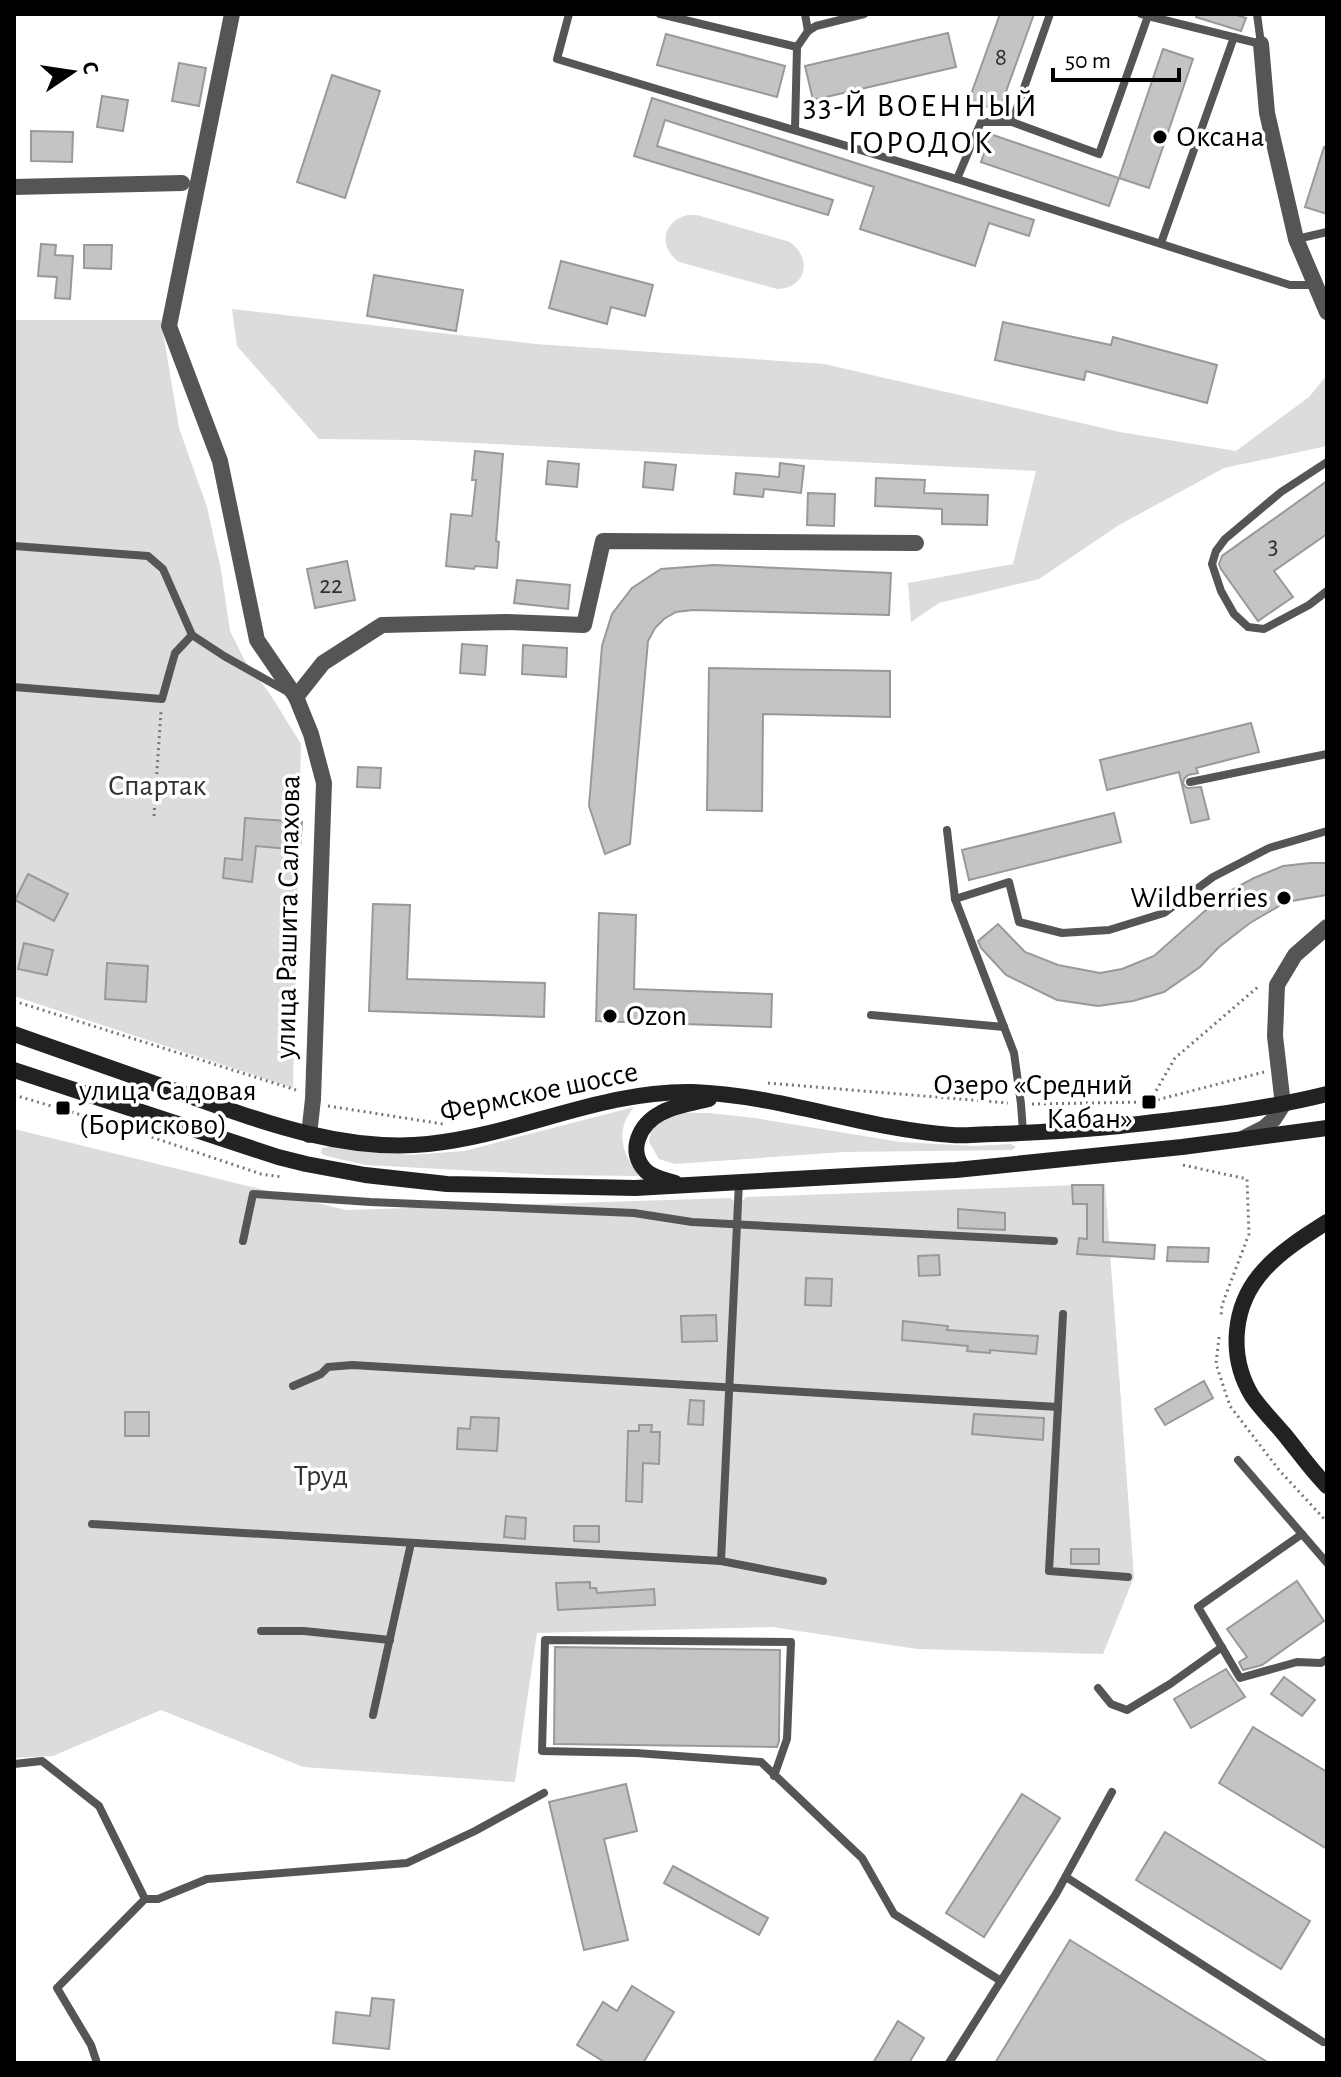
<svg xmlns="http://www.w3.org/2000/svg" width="1341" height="2077" viewBox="0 0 1341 2077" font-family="'Alegreya Sans',sans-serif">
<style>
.green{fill:#dcdcdc}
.building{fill:#c4c4c4;stroke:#999;stroke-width:2}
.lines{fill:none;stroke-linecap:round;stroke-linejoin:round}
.path{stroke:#777;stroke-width:3;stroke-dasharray:2 4;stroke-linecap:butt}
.service{stroke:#555;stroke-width:8}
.minor{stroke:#555;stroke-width:16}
.secondary{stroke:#222;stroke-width:16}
.poi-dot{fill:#000;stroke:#fff;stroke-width:3}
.labels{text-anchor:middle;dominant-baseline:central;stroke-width:7;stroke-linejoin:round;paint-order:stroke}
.number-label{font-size:26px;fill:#313131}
.poi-label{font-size:30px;fill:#000;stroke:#fff;text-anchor:start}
.park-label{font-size:30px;fill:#333;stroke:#fff}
.street-label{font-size:30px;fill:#000;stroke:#fff}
.neighbourhood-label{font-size:32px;letter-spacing:2px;fill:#000;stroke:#fff}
</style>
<rect width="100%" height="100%" fill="#fff"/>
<!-- green -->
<g class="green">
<path d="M688,215H697L790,242C813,259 806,288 777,289L679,262C658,247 662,221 688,215Z"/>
<path d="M232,309L536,344L824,364L1120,432L1236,451L1309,397L1327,375V446L1224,468L1119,525L1039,579L939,603L911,622L908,583L1013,564L1036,471L413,440L319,439L237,346Z"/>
<path d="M14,320H161L179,428L207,507L221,570L230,631L245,661L270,694L301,744L293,1088L14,996Z"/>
<path d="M634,1107C614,1132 622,1154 640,1176L549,1175L366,1165L326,1156L321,1153L322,1148L333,1146L362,1151L411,1155L464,1151Z"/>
<path d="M709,1113L755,1118L900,1142L975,1146L1011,1144L1016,1147L1012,1150L844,1152L675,1164L659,1159L649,1142C650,1137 650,1133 652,1128C661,1109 691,1113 709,1113Z"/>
<path d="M14,1129L346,1210L731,1198L738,1206L746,1197L1105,1184L1134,1577L1103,1654L917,1649L772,1627L537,1633L515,1782L303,1767L161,1710L53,1756L14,1758Z"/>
</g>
<!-- building -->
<g class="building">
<path d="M1000,14H1034L999,111L969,100Z"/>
<path d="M1197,14H1233L1246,18L1241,31L1196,17Z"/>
<path d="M948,33L956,67L813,100L805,66Z"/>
<path d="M666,34L785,66L777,97L657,65Z"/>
<path d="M1163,49L1193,59L1149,188L1119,178Z"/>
<path d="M179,63L206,68L199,106L172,101Z"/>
<path d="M332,75L380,91L345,198L297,182Z"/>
<path d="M102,96L128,100L123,131L97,127Z"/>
<path d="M652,98L1034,220L1029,236L989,223L975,266L860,229L874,187L665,120L657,146L833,200L828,215L634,156Z"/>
<path d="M31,131L73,132L72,162L31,161Z"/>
<path d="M990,134L1119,178L1109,206L981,162Z"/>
<path d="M1324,147L1327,148V214L1305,207Z"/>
<path d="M41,244L56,245L55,255L73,256L70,299L55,298L57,277L38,276Z"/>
<path d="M84,245H112L111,269L84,268Z"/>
<path d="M561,261L653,285L645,316L611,307L607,324L549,308Z"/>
<path d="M374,275L463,290L456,331L367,316Z"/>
<path d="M1003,322L1111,345L1113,337L1217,365L1207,403L1086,371L1084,380L995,360Z"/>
<path d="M475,451L503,454L496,541L499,542L497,568L475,566L474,569L446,566L451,514L472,516L476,480H472Z"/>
<path d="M548,461L579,464L577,487L546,484Z"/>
<path d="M645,462L676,465L673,490L643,487Z"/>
<path d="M780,463L804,466L801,493L764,489L763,497L734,494L736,473L779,477Z"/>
<path d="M876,478L925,480L924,493L988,495L987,525L942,524V509L875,506Z"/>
<path d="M1327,481V534L1274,571L1293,597L1258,621L1221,569L1219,564L1222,556Z"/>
<path d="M808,493L835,494L834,526L807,525Z"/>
<path d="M347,561L355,600L315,608L307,569Z"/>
<path d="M714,565L891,573L889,615L693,610L676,612L664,619L655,628L648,641L630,844L605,854L589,806L602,646L612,614L632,588L661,569Z"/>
<path d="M517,580L570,585L568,609L514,603Z"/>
<path d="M462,644L487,646L485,675L460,673Z"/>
<path d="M523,645L567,648L566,677L522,674Z"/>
<path d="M709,668L890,671V717L763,714L762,811L707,810Z"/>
<path d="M1251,723L1259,752L1196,768L1198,773L1188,775L1184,779L1183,784L1187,788L1201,787L1209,819L1191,823L1179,772L1107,790L1100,760Z"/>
<path d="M358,767L381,768L380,788L357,787Z"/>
<path d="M1114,813L1121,842L969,880L962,850Z"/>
<path d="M245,818L302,822L300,850L256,846L252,882L223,878L225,858L242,860Z"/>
<path d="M1310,863H1327V895L1286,902L1250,923L1219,947L1200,967L1164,992L1133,1001L1098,1006L1057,1000L1006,975L981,948L978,941L998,924L1025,952L1058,965L1100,973L1122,969L1154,956L1224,894L1254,878L1283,866Z"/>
<path d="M28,874L68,894L54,921L15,900Z"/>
<path d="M373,904L410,905L407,979L545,983L544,1017L369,1011Z"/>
<path d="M599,913L636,915L634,989L772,994L771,1027L596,1021Z"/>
<path d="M24,943L53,950L47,975L18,969Z"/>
<path d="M107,963L148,966L146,1002L105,999Z"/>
<path d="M1072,1185H1103V1242L1155,1245L1154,1259L1077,1254L1079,1238L1087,1239V1204H1073Z"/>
<path d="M958,1209L1005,1213V1230L958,1228Z"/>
<path d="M1168,1247L1209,1248L1208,1262L1167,1261Z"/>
<path d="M939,1255L940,1275L919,1276L918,1256Z"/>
<path d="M806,1278L832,1279L831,1306L805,1305Z"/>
<path d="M716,1315L717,1341L682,1342L681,1316Z"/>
<path d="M903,1321L948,1326L947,1330L1038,1336L1036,1354L990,1350V1353L967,1351L968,1346L902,1340Z"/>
<path d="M1204,1381L1213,1398L1165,1425L1155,1409Z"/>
<path d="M690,1400L704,1401L703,1425L688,1424Z"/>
<rect x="125" y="1412" width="24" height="24"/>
<path d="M974,1414L1044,1418L1043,1440L972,1434Z"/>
<path d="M471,1417L499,1418L497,1451L457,1449L458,1428L470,1429Z"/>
<path d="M639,1425H652L651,1432H660L659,1464L643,1463L642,1502L626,1501L628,1431H639Z"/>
<path d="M506,1516L526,1518L525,1539L504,1537Z"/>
<path d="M574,1526H599V1542L574,1541Z"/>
<rect x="1071" y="1549" width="28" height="15"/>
<path d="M1297,1581L1324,1621L1262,1665L1243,1670L1239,1662L1247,1657L1227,1629Z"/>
<path d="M590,1582V1588H596L597,1593L654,1589L655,1605L558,1610L556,1583Z"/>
<path d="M555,1647L780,1650L779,1741L777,1747L554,1744Z"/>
<path d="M1226,1669L1245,1697L1191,1728L1174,1699Z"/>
<path d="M1284,1677L1315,1700L1302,1716L1271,1694Z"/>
<path d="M1253,1727L1327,1772V1849L1219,1783Z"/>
<path d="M626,1784L637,1831L604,1839L628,1940L584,1950L549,1802Z"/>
<path d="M1022,1794L1060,1818L984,1937L946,1913Z"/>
<path d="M1165,1832L1310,1921L1281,1969L1136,1880Z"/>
<path d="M673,1866L768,1918L759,1935L664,1883Z"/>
<path d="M1070,1940L1269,2063H995Z"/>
<path d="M632,1986L674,2012L643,2063H606L577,2045L603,2002L617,2011Z"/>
<path d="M372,1998L394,2000L389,2049L333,2043L336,2012L370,2016Z"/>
<path d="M898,2021L924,2038L909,2063H873Z"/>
</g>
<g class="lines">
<!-- path -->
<g class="path">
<path d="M154,816L161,711"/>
<path d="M14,1001L296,1090"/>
<path d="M768,1083L1008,1103"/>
<path d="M14,1095L122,1127L261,1174L282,1177"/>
<path d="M1150,1101L1175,1058L1259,986"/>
<path d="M1032,1104L1149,1102L1264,1072"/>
<path d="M328,1106L443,1124"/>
<path d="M1183,1165L1247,1179L1249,1234L1222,1305L1221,1317"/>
<path d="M1219,1337L1216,1364L1230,1406L1279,1470L1327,1522"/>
</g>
<!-- service -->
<g class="service">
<path d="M569,14L557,59L957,179L1290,285H1314"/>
<path d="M660,14L797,47L795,129"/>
<path d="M805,14L808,31"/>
<path d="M1148,16L1261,44L1257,14"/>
<path d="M797,47L808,31L816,26L864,14"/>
<path d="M1012,122L1050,14"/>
<path d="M957,179L981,122H1012L1099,154L1148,16L1141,14"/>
<path d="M1297,239L1327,232"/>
<path d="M1161,243L1234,37"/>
<path d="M1327,462L1281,492L1225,539L1216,551L1212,564L1221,591L1234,614L1248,627L1264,629L1309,605L1327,591"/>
<path d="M14,546L148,556L163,569L192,635L224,656L288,692"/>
<path d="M14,687L162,699L175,653L192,635"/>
<path d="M1190,782L1327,754"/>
<path d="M947,830L955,899L1014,1053L1021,1104L1023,1132"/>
<path d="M955,899L1009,882L1019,922L1062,933L1109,930L1164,913L1213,877L1269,848L1327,831"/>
<path d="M871,1015L1004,1027"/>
<path d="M243,1241L253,1194L370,1202L634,1213L692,1222L1054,1241"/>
<path d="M1063,1314L1049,1571L1128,1577"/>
<path d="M293,1386L321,1374L328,1367L352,1365L1058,1407"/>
<path d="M1238,1460L1327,1563"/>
<path d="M92,1524L721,1561L823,1581"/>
<path d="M1302,1534L1198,1607L1240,1678L1297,1662L1321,1663L1327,1659"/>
<path d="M721,1561L739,1182"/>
<path d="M261,1631H304L390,1640"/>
<path d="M1098,1688L1111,1704L1127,1710L1170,1684L1222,1647"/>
<path d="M373,1715L411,1543"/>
<path d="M14,1764L42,1761L99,1806L145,1899L57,1988L91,2045L97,2063"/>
<path d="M774,1776L787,1739L791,1642L545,1640L542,1751L636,1753L761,1762L862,1858L894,1914L1001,1981"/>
<path d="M1066,1877L1323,2042"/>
<path d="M145,1899H158L207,1879L407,1863L475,1831L544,1793"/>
<path d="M949,2063L1056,1894L1112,1792"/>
</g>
<!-- minor -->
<g class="minor">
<path d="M232,14L169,326L220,461L257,640L296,697L311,734L324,783L313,1099L309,1135"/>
<path d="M1261,44L1267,113L1296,239L1327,312"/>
<path d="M14,187L182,183"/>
<path d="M296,697L323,663L382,625L506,622L584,625L603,541L916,543"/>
<path d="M1244,1138L1264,1128L1274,1119L1283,1105L1275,1036L1277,985L1295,955L1327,927"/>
</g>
<!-- secondary -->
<g class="secondary">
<path d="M14,1034C67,1053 120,1071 173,1090C255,1119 340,1153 428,1144C518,1135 601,1090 693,1092C780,1095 864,1129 952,1135C965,1136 979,1134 993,1134C1035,1133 1078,1130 1120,1126C1190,1118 1259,1111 1327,1094"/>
<path d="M14,1070L278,1157L306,1164L365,1175L447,1184L635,1188L956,1170L1182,1147L1327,1128"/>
<path d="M675,1183C665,1180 653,1178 646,1171C626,1151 640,1124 661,1113C675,1105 693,1103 709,1099"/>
<path d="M1327,1222C1305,1236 1281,1251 1264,1270C1232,1305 1228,1356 1252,1396C1261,1409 1273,1421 1284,1434C1298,1451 1311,1470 1327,1486"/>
</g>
</g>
<!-- markers -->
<g class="poi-dot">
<circle cx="1160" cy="137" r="8"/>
<circle cx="1284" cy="898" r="8"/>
<circle cx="610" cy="1016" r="8"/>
<rect x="1141" y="1094" width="16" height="16" rx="4"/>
<rect x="55" y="1100" width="16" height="16" rx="4"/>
</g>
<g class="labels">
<!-- number labels -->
<g class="number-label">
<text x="1001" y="57">8</text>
<text x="1273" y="546">3</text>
<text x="331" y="585">22</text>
</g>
<!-- poi labels -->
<g class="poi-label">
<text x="1176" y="137">Оксана</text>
<text x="1268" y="898" text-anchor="end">Wildberries</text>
<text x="626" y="1016">Ozon</text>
<text x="1133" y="1085" text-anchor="end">Озеро «Средний<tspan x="1133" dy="34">Кабан»</tspan></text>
<text x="79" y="1091">улица Садовая<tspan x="79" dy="34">(Борисково)</tspan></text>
</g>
<!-- park labels -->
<g class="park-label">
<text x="157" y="786">Спартак</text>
<text x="321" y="1476">Труд</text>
</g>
<!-- street labels -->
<g class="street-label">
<text transform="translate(288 917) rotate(-89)">улица Рашита Салахова</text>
<text transform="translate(539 1092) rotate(-12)">Фермское шоссе</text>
</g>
<!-- neighbourhood labels -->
<g class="neighbourhood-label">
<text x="921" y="106">33-Й ВОЕННЫЙ<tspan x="921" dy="37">ГОРОДОК</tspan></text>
</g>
</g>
<!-- border -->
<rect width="1341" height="2077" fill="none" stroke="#000000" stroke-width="32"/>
<!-- north arrow -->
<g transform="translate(72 72) rotate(77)" stroke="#ffffff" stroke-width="6" paint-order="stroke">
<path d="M0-6L14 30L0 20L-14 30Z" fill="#000000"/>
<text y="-12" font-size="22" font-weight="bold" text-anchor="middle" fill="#000000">С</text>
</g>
<!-- scale -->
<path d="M1053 68v12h126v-12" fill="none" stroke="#000000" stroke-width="4"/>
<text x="1065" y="68" font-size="24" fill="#000000" stroke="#ffffff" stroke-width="6" paint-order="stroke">50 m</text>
</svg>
